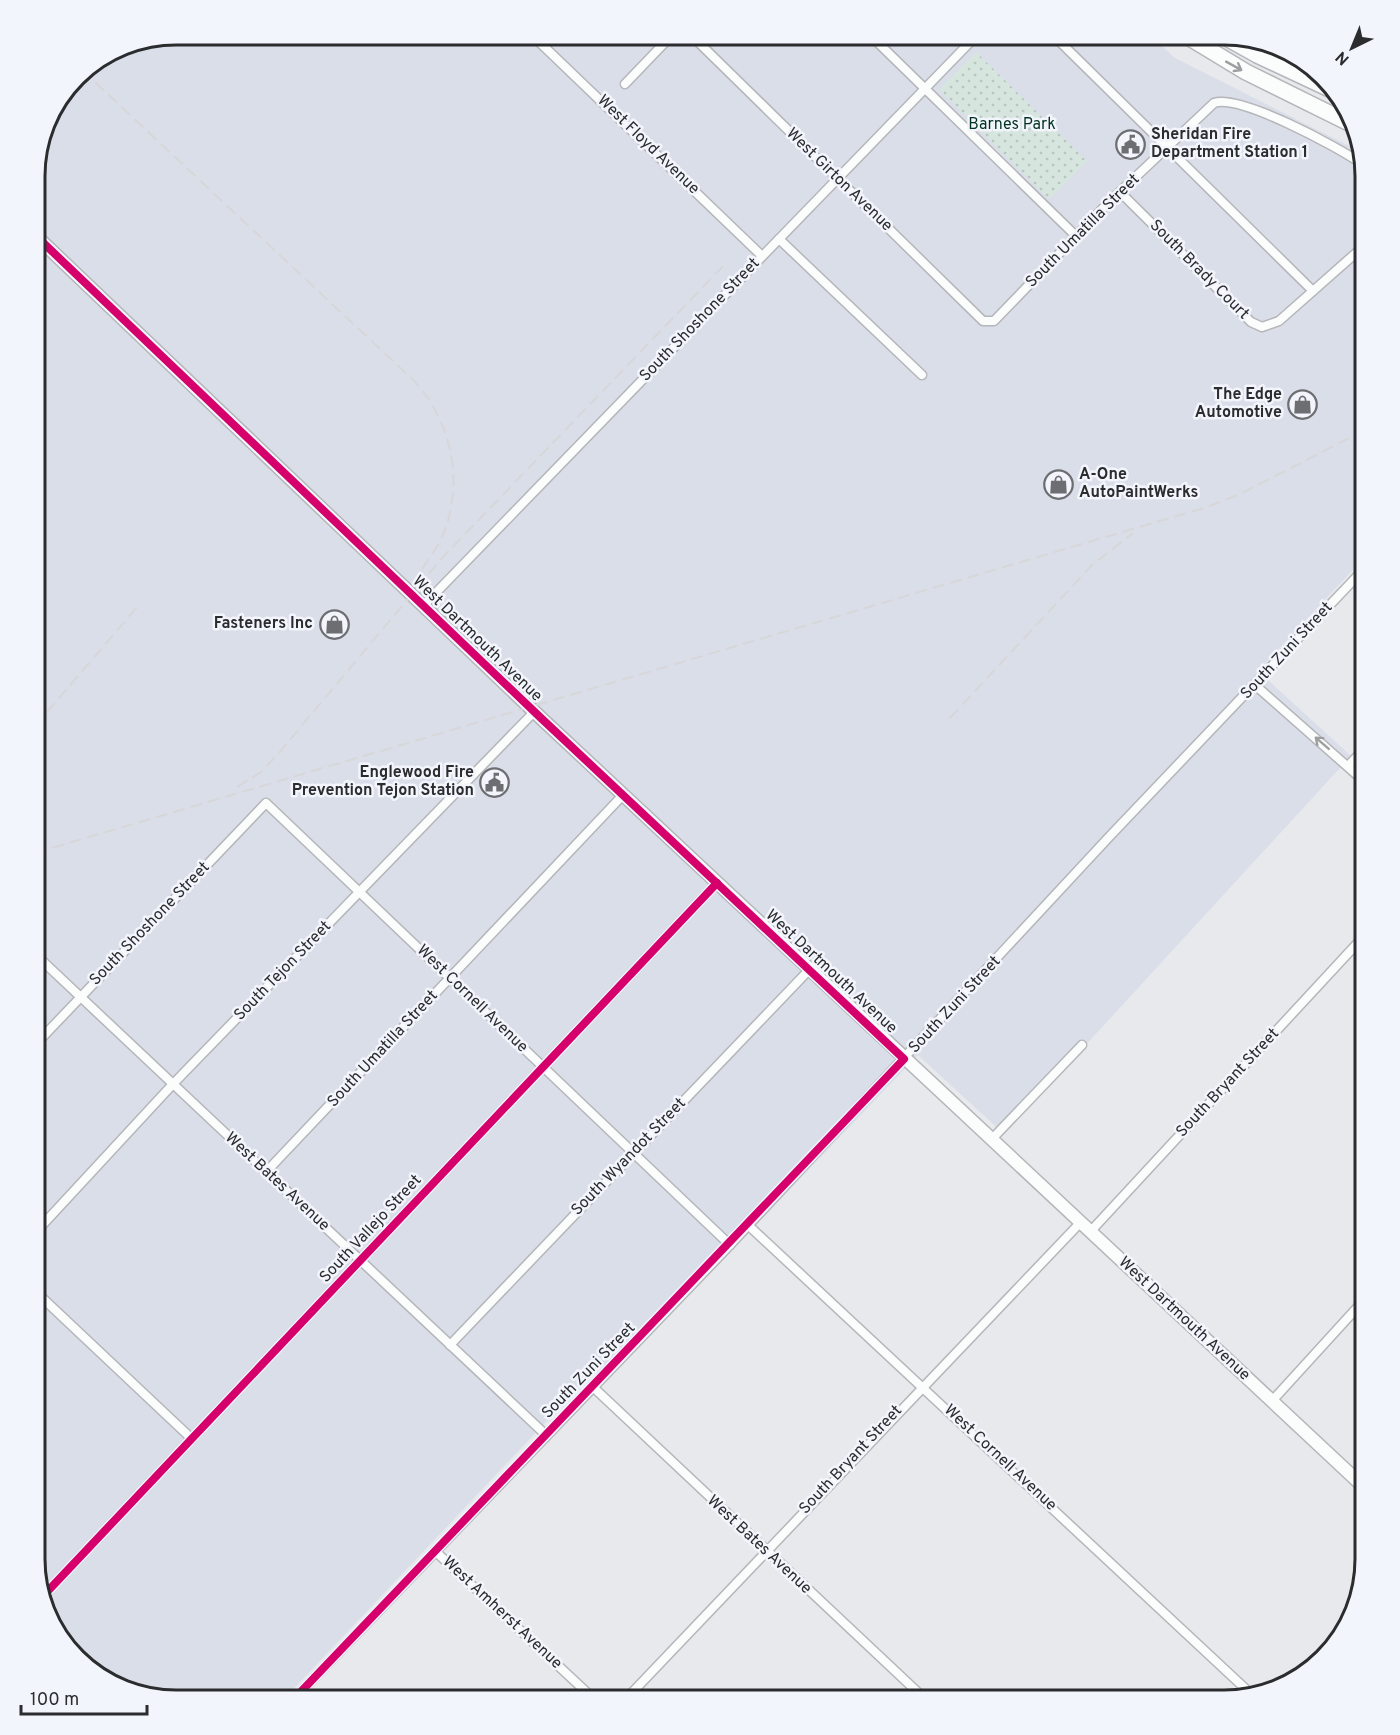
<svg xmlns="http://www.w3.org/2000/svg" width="1400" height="1735" viewBox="0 0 1400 1735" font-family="Overpass,sans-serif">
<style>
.built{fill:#dadee8}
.park{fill:url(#park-dots)}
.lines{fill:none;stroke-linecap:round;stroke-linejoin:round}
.street-casing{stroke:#b5b6b9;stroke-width:11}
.secondary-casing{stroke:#b5b6b9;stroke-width:15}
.highway-casing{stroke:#b5b6b9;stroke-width:18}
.street{stroke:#fbfcfc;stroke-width:8}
.secondary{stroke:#fbfcfc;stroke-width:12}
.highway{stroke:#fbfcfc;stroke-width:15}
.rail{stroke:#d7d7d9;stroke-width:2;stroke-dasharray:12 6;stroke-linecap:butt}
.cycleway-casing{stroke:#f3f5fd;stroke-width:11}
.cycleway{stroke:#d6006c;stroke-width:8}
.oneway{stroke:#9d9e9f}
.labels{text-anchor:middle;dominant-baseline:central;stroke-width:5;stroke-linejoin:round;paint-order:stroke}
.park-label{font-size:16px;fill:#00321f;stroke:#f3f5fd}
.poi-label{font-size:16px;font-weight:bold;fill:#2a2c2e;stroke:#f3f5fd;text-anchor:end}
.street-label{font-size:16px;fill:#2a2c2e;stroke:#f3f5fd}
.rim{fill:none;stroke:#2a2c2e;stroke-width:3}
</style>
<defs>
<pattern id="park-dots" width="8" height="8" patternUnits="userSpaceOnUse" patternTransform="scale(1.5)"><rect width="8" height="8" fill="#d7e5df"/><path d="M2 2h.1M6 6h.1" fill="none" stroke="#b9c5c0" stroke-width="1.8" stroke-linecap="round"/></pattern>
</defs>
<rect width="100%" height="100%" fill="#e7e9ed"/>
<!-- built -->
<path class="built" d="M176,35H1150L1175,58L1355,149L1365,176V557L1258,671L1351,756L1004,1134L918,1055L606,1382L593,1372L283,1700H176L106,1682L59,1638L35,1559V166L49,113L82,70L122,45Z"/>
<!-- park -->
<path class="park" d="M976,52L1087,161L1049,199L939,89Z"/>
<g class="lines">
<defs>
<g id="street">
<path d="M532,35L762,256"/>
<path d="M691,35L983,321H994L1108,203L1214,103C1240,94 1338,147 1362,164"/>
<path d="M870,35L1077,237"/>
<path d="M1053,35L1313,291"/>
<path d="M625,84L672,35"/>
<path d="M1120,192L1251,322L1262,327L1279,321L1365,245"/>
<path d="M779,239L922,375"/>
<path d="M423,606L977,35"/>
<path d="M1255,685L1365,782"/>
<path d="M1348,766L1365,748"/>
<path d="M35,954L546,1435"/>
<path d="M35,1045L266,803L730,1245"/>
<path d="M991,1140L1082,1045"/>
<path d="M266,1172L623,795"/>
<path d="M748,1225L1250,1693"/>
<path d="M1090,1232L1365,935"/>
<path d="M35,1233L173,1084L534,712"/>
<path d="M35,1291L192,1439"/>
<path d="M450,1345L809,970"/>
<path d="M593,1387L926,1700"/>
<path d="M1272,1401L1365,1299"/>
<path d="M435,1551L595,1700"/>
<path d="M45,1594L717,883"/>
<path d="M293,1700L730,1245L1109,837L1365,568"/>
<path d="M625,1700L1080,1223"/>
</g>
<path id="secondary" d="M35,235L542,719L1365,1488"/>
<g id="highway">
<path d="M1185,35L1246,72L1349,123"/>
<path d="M1221,35L1257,55L1336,92"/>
</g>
</defs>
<!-- street casing -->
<use href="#street" class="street-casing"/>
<!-- secondary casing -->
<use href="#secondary" class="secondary-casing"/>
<!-- highway casing -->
<use href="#highway" class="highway-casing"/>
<!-- street -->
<use href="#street" class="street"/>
<!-- secondary -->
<use href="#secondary" class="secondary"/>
<!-- highway -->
<use href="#highway" class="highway"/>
<!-- rail -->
<g class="rail">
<path d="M82,70L410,377C452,418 466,485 441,539C435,551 426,562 419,574"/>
<path d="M950,718L1092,565L1133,533"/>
<path d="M35,726L138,606"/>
<path d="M237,787L261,772L278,754L443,557L725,264"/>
<path d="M35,853L1204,508L1240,494L1365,430"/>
</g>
<defs>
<g id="cycleway">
<path d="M35,235L542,719L904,1059L293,1700"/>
<path d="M45,1594L717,883"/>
</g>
</defs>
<!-- cycleway casing -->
<use href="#cycleway" class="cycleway-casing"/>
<!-- cycleway -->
<use href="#cycleway" class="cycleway"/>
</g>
<!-- one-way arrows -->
<defs><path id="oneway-shaft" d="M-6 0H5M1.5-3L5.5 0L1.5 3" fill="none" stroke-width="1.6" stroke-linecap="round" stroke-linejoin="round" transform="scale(1.5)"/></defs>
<g class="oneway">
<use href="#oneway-shaft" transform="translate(1234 66) rotate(29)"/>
<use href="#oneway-shaft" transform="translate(1322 743) rotate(-139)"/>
</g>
<!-- icons -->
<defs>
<symbol id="civic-ring" viewBox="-11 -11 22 22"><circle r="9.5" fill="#f3f5fd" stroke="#6c6e71" stroke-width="1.5"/><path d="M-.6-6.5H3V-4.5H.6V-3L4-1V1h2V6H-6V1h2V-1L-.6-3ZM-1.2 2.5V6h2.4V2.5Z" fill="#6c6e71"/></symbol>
<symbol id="shop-ring" viewBox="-11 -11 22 22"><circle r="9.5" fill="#f3f5fd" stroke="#6c6e71" stroke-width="1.5"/><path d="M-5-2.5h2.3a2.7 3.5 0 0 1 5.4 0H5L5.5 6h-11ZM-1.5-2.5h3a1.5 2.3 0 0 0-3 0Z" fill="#6c6e71"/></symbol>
</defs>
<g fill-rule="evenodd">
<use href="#civic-ring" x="1114" y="128" width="33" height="33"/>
<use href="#shop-ring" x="1286" y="388" width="33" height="33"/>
<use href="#shop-ring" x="1042" y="468" width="33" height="33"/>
<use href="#shop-ring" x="318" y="608" width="33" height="33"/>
<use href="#civic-ring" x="478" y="766" width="33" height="33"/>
</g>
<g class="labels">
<!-- park labels -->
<g class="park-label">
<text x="1012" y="125">Barnes Park</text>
</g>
<!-- poi labels -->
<g class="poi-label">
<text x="1151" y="135" text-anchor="start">Sheridan Fire<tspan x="1151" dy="18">Department Station 1</tspan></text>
<text x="1282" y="395">The Edge<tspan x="1282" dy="18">Automotive</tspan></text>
<text x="1079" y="475" text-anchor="start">A-One<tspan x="1079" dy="18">AutoPaintWerks</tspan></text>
<text x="313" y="624">Fasteners Inc</text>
<text x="474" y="773">Englewood Fire<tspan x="474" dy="18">Prevention Tejon Station</tspan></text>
</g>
<!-- street labels -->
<g class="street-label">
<text transform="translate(648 145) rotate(44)">West Floyd Avenue</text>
<text transform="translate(839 180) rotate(44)">West Girton Avenue</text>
<text transform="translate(1083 231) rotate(-45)">South Umatilla Street</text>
<text transform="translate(1199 270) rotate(45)">South Brady Court</text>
<text transform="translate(700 320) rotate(-46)">South Shoshone Street</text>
<text transform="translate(477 639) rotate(44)">West Dartmouth Avenue</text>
<text transform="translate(1287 651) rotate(-47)">South Zuni Street</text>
<text transform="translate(150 924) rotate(-46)">South Shoshone Street</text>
<text transform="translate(283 971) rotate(-46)">South Tejon Street</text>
<text transform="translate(831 972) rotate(43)">West Dartmouth Avenue</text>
<text transform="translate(472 999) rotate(44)">West Cornell Avenue</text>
<text transform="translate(955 1005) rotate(-47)">South Zuni Street</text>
<text transform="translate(383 1049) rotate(-47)">South Umatilla Street</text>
<text transform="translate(1228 1083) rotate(-47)">South Bryant Street</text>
<text transform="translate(629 1157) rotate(-46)">South Wyandot Street</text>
<text transform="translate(277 1182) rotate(43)">West Bates Avenue</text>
<text transform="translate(371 1229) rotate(-47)">South Vallejo Street</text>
<text transform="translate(1184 1319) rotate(43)">West Dartmouth Avenue</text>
<text transform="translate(589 1371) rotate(-46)">South Zuni Street</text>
<text transform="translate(1000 1458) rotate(43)">West Cornell Avenue</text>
<text transform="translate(851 1460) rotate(-47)">South Bryant Street</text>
<text transform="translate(759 1545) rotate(43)">West Bates Avenue</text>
<text transform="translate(502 1613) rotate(43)">West Amherst Avenue</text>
</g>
</g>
<!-- crop -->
<path d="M0 0H1400V1735H0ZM176 45H1224A131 131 0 0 1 1355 176V1559A131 131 0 0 1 1224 1690H176A131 131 0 0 1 45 1559V176A131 131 0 0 1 176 45Z" fill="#f3f5fd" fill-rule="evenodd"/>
<path class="rim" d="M176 45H1224A131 131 0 0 1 1355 176V1559A131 131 0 0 1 1224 1690H176A131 131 0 0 1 45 1559V176A131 131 0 0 1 176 45Z"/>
<!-- north arrow -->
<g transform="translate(1352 48) rotate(223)" stroke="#f3f5fd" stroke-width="4.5" paint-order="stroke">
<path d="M0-4.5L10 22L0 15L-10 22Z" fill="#2a2c2e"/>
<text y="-9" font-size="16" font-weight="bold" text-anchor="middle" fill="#2a2c2e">N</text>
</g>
<!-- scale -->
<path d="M21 1705v9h126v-9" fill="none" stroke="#2a2c2e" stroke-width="3"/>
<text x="30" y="1705" font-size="18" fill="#2a2c2e" stroke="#f3f5fd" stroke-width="4.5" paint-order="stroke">100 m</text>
</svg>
